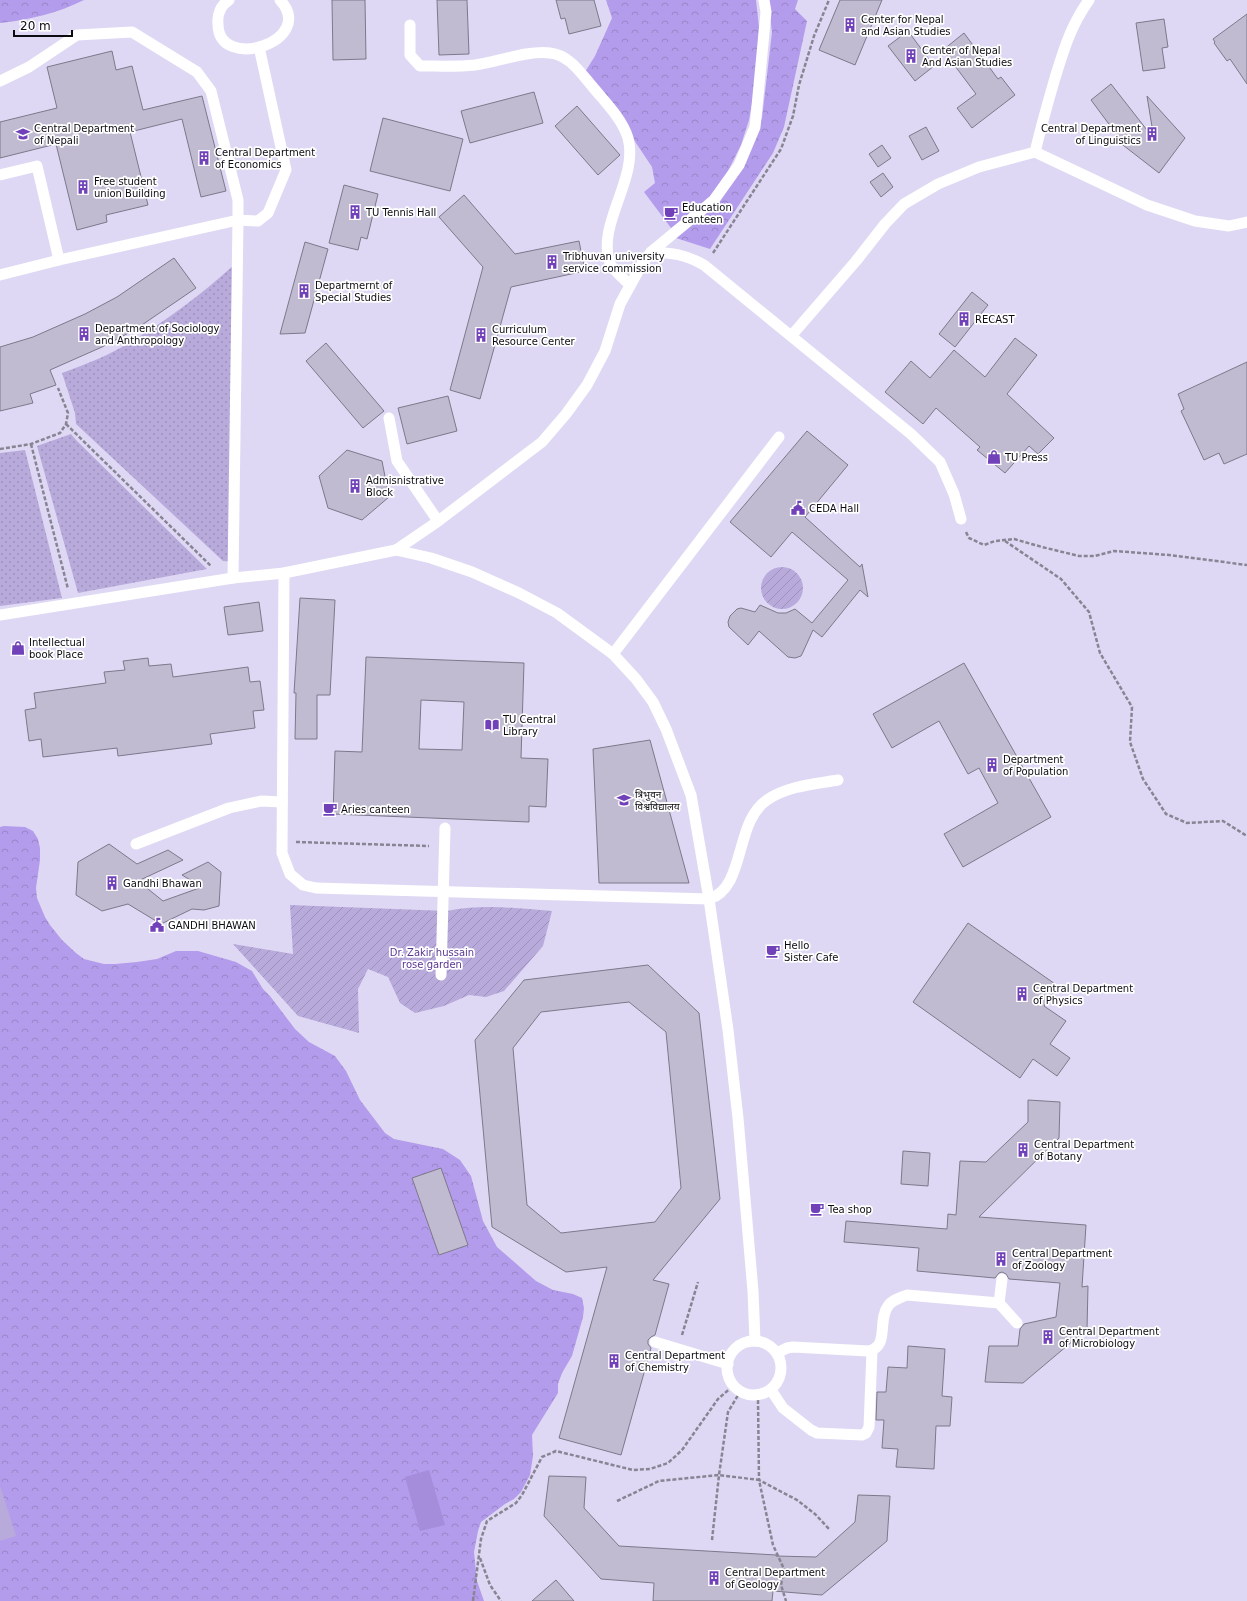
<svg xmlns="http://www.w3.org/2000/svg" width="1247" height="1601" viewBox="0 0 1247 1601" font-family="'DejaVu Sans','Noto Sans Devanagari',sans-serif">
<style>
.built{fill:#dfd8f4}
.grass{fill:url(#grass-dots)}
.forest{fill:url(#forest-crowns)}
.garden{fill:url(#garden-furrows)}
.pitch{fill:#b8aadb}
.water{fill:#a58ddb}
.building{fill:#c0bbd0;stroke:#7d788b;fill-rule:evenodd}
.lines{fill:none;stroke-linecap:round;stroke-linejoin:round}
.path{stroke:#888493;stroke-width:2.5;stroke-dasharray:4 2;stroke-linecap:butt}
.service{stroke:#fff;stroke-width:11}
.labels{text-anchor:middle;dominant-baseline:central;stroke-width:3.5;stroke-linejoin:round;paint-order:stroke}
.poi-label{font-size:10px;fill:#0c0a11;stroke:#fff;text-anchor:start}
.park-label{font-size:10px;fill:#583591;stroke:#fff}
</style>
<defs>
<pattern id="grass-dots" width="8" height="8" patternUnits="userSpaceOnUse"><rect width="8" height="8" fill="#b8aadb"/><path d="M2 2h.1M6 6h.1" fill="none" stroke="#9d91bb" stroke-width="1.8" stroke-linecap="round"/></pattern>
<pattern id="forest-crowns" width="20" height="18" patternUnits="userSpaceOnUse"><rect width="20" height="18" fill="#b39ceb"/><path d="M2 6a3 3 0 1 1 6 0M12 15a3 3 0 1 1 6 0" fill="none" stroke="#9985c8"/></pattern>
<pattern id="garden-furrows" width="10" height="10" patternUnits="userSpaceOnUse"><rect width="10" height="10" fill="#b8aadb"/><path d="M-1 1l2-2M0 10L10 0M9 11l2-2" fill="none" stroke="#9d91bb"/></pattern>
</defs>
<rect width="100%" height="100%" fill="#e8e3f8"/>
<!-- built -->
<rect class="built" x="0" y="0" width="1247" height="1601"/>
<!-- grass -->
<g class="grass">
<path d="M234,265L236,562L223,561L76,424L75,413L62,373C87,364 112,354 134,340C170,318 203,293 234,265Z"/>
<path d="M71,434L76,440L207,569L78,593L37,446Z"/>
<path d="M25,450L62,598L0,606V453Z"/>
</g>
<!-- forest -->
<g class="forest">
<path d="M0,0H84C58,13 29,20 0,23Z"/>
<path d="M606,0H756L759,27L756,81L749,120L741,145L728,171L706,202L671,228L644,192L655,183L652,167L636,143L622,118L585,72L595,56L612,18Z"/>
<path d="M768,0H798L795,9L807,21L784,127L773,153L710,249L676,238L752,147L762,118L772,32Z"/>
<path d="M4,826L25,827L33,831L38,839L40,848V860L36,888L37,898L45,917L50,925L62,940L76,953L84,959L104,964H115L137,962L157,959L176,951H198L236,962L252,971L263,989L270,996L295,1029L309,1042L335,1056L346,1071L360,1100L385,1133L394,1139L443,1149L460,1160L471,1176L483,1221L497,1247L536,1281L553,1290L573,1294L582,1298L584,1308L583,1317L572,1356L562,1373L558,1384V1393L532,1435L533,1456L530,1475L521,1492L514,1499L505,1504L481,1522L478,1531L474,1552L477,1581L484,1601H0V827Z"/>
</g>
<!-- garden -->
<g class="garden">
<circle cx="782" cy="588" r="21"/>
<path d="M290,905L447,911C483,904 516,908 552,911L543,946L504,991L486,997L469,995L444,1006L415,1013L400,1003L388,977L368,969L358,989L359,1033L298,1016L233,944L293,954Z"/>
</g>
<!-- pitch -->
<path class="pitch" d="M0,1486L16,1536L0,1541Z"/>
<!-- water -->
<path class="water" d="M429,1470L445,1525L420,1531L405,1477Z"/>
<!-- building -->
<g class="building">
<path d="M332,0H365L366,59L333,60Z"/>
<path d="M437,0H467L469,54L439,55Z"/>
<path d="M556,0H594L601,26L569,34L565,18L561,19Z"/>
<path d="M840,0H882L855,65L819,50Z"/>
<path d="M1247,14V84L1230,59L1227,61L1214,43L1215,42L1213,39Z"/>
<path d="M1164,19L1168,47L1162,48L1165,68L1143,71L1136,23Z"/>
<path d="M908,31L934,66L915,81L888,46Z"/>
<path d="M964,33L998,79L1001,77L1015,95L972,128L957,108L976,94L943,50Z"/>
<path d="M112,51L116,70L132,66L143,110L202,96L226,191L201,197L182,119L130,132L148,205L106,215L107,222L77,230L56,144L0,158V122L57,108L47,67Z"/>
<path d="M1111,84L1154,139L1147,96L1185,138L1159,173L1119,142L1120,139L1091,100Z"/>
<path d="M534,92L543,123L470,143L461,111Z"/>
<path d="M577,106L620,155L598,175L555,126Z"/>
<path d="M383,118L463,139L450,191L370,171Z"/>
<path d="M926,127L939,151L922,160L909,136Z"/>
<path d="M882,145L891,158L878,167L869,154Z"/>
<path d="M883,173L893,187L881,197L870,182Z"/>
<path d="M344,185L378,194L367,239L361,237L358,250L329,243Z"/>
<path d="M464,195L515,254L579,241L585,271L511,287L480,399L450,390L483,267L439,217Z"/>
<path d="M305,242L328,249L305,333L280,334Z"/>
<path d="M174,258L196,288L136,329L102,347L50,370L56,385L30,394L33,403L0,411V347L33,337L85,314L117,297Z"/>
<path d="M972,292L988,305L955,347L939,334Z"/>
<path d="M1015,338L1037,355L1007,394L1054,438L1038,454L1029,446L1005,473L977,450L980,447L936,408L923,424L885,392L911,361L930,378L954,350L985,377Z"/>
<path d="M326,343L384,411L363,428L306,361Z"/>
<path d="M1247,362V454L1224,464L1219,453L1204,460L1181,411L1184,409L1178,394Z"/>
<path d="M448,396L457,431L407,444L398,408Z"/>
<path d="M807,431L848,465L805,517L860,567L862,564L868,597L860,590L822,637L813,630L803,652L801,656L795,658L788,657L759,631L748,645L729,627L728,622L730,616L737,609L741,608L755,612L760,605L778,613H786L795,609L812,623L848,580L792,532L771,557L730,522Z"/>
<path d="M347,450L382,461L389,497L362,520L328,508L319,476Z"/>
<path d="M300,598L335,600L330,695H317V739H295L296,693H294Z"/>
<path d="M259,602L263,631L228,635L224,607Z"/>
<path d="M366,657L524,663L521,758L548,759L546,807L529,806V822L333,814L335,751L362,752ZM421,700L464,702L462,750L419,749Z"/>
<path d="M148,658L149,666L171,664L173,677L248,667L250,682L260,681L264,710L253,711L255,728L210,734L212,744L118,756L117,748L43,757L41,739L29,741L25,710L36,708L34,693L106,683L104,672L125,670L123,661Z"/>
<path d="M964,663L1051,817L963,867L944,834L998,803L979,768L968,774L939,721L892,748L873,714Z"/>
<path d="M650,740L689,883H599L593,749Z"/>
<path d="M109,844L137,864L168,850L183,860L138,881L163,901L202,887L182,875L208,862L221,872L219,906L204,910L192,909L161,924L128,904L102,911L76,895L78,862Z"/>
<path d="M968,923L1058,986L1044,1006L1066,1021L1050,1044L1070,1058L1057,1076L1033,1059L1020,1078L913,1002Z"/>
<path d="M648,965L699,1013L720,1199L653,1280L669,1284L655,1335L651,1337L648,1340V1344L651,1348L621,1455L559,1438L607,1267L566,1272L492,1227L475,1040L524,980ZM629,1002L666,1032L681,1188L655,1222L561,1233L527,1205L513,1048L541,1012Z"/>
<path d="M1028,1100L1060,1102L1059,1138L979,1217L1086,1225L1082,1287L1088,1286L1087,1329L1023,1383L985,1382L989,1346H1018L1020,1329L1024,1324L1056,1317L1060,1283L1009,1279L1006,1274L1002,1272L999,1273L995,1278L917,1271L919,1248L844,1242L846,1221L947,1229L948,1214L956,1215L960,1161L986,1162L1028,1122Z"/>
<path d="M903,1151L930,1153L928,1186L901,1184Z"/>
<path d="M441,1168L468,1245L439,1255L412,1178Z"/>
<path d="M908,1346L945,1349L942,1396L952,1397L950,1426H936L934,1469L896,1467L898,1449L882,1448L884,1420H876L877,1392H886L888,1367L907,1368Z"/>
<path d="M549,1476L586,1477L584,1508L619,1546L776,1555V1556L816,1557L855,1522L858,1495L890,1496L887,1541L822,1595L773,1591L772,1601H653L654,1583L601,1579L544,1516Z"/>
<path d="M556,1580L574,1601H532Z"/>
</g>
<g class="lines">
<!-- path -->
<g class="path">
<path d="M713,253L781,149L793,116L799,85L814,36L829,0"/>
<path d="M66,424L211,566"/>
<path d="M31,444L68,589"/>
<path d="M0,449L31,444L60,433L66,424L68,413L58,388"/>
<path d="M966,532L969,538L984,545L995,541L1014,539L1042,547L1079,556H1095L1114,551L1169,555L1247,565"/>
<path d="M1005,541L1061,579L1089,612L1100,653L1132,707L1130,742L1143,779L1166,814L1187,823L1223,821L1247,836"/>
<path d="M296,842L429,846"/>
<path d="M682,1335L698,1282"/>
<path d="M758,1400L759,1480L797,1500L815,1514L830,1530"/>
<path d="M617,1501L659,1481L719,1475L759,1480L773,1545L784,1569L781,1585L786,1601"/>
<path d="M712,1540L719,1475L728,1412L740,1392"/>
<path d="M480,1558L490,1585L501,1601"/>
<path d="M473,1601L481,1539L487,1521L516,1503L522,1495L542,1457L556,1451L633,1470L650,1469L668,1463L682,1450L718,1399L733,1386"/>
</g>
<!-- service -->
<g class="service">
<path d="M229,0C221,5 217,14 218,24C218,73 318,41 280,0"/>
<path d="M410,25V55L420,66C438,66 457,67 475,65C497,62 528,50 550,53C569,55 580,72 592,86C604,101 622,118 628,138C639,179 596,224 610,263C612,269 625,280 630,285"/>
<path d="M0,81L29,67L77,35L132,32L197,72L211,91L238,200V220L258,221L268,213L286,170L259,47"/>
<path d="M1035,152L1147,205L1195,221L1229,226L1247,222"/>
<path d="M0,175L37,166L59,260"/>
<path d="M651,252C673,253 684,254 704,265L911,434L940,462L954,494L961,519"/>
<path d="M0,275L59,260L238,220L233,578"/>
<path d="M792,335L856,261L885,224L904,204L938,184L979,167L1035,152C1041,127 1048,102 1055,78C1064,49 1071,25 1089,0"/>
<path d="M389,418L397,461L438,521"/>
<path d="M396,550L437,522L542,442L566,414L587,385L605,351L620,304L642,264L651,252L714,200L739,165L755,127L766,12L764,0"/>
<path d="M284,573L282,853L290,874L303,885L316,888L709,899C746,888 734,822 767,800C787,786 815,784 838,780"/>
<path d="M0,615L233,578L284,573L396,550L431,558L472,572L519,593L557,613L613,654L636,679L653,702L666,729L691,795L709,899L728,1030L738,1118L753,1291L755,1341"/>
<path d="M613,654L779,437"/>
<path d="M136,844L229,808L261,801L282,802"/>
<path d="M441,975L445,828"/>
<path d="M999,1303L1017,1323"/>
<circle cx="754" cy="1368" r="27"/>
<path d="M655,1342L728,1364"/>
<path d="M777,1353L787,1348L793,1347L868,1351C890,1347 877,1321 888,1306C892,1300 900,1298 907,1295L999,1303L1002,1279"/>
<path d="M771,1390L783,1408L811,1430L817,1433L862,1435L866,1433L869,1427L872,1351"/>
</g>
</g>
<!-- icons -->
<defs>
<symbol id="building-bare" viewBox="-9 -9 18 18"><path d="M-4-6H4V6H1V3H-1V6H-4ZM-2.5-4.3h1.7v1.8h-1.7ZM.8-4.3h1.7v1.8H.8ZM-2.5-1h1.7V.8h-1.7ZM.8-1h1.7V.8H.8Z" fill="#7041b9" stroke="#fff" stroke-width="2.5" paint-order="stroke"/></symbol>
<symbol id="university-bare" viewBox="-9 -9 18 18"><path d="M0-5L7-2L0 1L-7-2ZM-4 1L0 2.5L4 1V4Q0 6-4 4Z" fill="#7041b9" stroke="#fff" stroke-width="2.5" paint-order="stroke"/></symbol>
<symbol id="cafe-bare" viewBox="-9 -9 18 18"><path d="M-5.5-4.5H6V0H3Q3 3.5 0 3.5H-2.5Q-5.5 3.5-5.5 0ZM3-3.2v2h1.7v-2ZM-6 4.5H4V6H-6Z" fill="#7041b9" stroke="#fff" stroke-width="2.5" paint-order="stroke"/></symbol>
<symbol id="shop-bare" viewBox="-9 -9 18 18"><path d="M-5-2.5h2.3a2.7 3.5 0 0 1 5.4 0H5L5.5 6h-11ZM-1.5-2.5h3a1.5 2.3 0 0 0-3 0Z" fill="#7041b9" stroke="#fff" stroke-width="2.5" paint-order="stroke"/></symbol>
<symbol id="civic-bare" viewBox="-9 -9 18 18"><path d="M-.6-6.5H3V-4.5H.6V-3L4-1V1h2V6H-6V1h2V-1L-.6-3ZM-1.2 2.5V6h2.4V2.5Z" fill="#7041b9" stroke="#fff" stroke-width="2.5" paint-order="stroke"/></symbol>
<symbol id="library-bare" viewBox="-9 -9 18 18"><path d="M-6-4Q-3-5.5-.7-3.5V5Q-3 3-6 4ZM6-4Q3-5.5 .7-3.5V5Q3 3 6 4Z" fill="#7041b9" stroke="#fff" stroke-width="2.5" paint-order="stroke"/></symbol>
</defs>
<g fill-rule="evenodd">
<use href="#building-bare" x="840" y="15" width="20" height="20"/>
<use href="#building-bare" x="901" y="46" width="20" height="20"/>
<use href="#university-bare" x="13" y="124" width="20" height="20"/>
<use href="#building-bare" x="1142" y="124" width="20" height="20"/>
<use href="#building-bare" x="194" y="148" width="20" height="20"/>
<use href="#building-bare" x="73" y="177" width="20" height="20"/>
<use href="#building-bare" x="345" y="202" width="20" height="20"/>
<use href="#cafe-bare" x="661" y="203" width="20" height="20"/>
<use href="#building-bare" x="542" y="252" width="20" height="20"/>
<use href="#building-bare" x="294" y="281" width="20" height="20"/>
<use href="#building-bare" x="954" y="309" width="20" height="20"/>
<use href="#building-bare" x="74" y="324" width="20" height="20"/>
<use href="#building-bare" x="471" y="325" width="20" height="20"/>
<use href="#shop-bare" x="984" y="447" width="20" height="20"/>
<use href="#building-bare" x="345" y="476" width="20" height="20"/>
<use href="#civic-bare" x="788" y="498" width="20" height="20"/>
<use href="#shop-bare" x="8" y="638" width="20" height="20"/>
<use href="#library-bare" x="482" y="715" width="20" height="20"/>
<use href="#building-bare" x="982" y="755" width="20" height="20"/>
<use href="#university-bare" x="614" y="790" width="20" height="20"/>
<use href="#cafe-bare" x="320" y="799" width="20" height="20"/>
<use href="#building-bare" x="102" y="873" width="20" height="20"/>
<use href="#civic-bare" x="147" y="915" width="20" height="20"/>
<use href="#cafe-bare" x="763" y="941" width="20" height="20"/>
<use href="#building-bare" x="1012" y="984" width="20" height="20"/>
<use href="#building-bare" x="1013" y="1140" width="20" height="20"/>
<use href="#cafe-bare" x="807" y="1199" width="20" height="20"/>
<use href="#building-bare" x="991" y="1249" width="20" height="20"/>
<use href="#building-bare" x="1038" y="1327" width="20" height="20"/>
<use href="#building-bare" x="604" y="1351" width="20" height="20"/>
<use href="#building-bare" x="704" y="1568" width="20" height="20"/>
</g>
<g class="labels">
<!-- poi labels -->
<g class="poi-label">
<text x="861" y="19">Center for Nepal<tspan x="861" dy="12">and Asian Studies</tspan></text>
<text x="922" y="50">Center of Nepal<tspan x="922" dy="12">And Asian Studies</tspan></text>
<text x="34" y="128">Central Department<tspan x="34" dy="12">of Nepali</tspan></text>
<text x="1141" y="128" text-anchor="end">Central Department<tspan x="1141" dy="12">of Linguistics</tspan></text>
<text x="215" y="152">Central Department<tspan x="215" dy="12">of Economics</tspan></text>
<text x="94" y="181">Free student<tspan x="94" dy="12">union Building</tspan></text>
<text x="682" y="207">Education<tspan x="682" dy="12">canteen</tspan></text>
<text x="366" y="212">TU Tennis Hall</text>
<text x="563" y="256">Tribhuvan university<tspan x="563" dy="12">service commission</tspan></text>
<text x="315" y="285">Departmernt of<tspan x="315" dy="12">Special Studies</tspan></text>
<text x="975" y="319">RECAST</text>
<text x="95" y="328">Department of Sociology<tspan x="95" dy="12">and Anthropology</tspan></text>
<text x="492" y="329">Curriculum<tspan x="492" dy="12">Resource Center</tspan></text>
<text x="1005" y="457">TU Press</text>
<text x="366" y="480">Admisnistrative<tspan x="366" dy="12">Block</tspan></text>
<text x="809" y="508">CEDA Hall</text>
<text x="29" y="642">Intellectual<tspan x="29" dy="12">book Place</tspan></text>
<text x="503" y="719">TU Central<tspan x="503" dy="12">Library</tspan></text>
<text x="1003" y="759">Department<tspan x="1003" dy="12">of Population</tspan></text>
<text x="635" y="794">त्रिभुवन<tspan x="635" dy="12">विश्वविद्यालय</tspan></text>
<text x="341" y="809">Aries canteen</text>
<text x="123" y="883">Gandhi Bhawan</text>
<text x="168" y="925">GANDHI BHAWAN</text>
<text x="784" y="945">Hello<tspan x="784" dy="12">Sister Cafe</tspan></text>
<text x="1033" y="988">Central Department<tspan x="1033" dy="12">of Physics</tspan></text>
<text x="1034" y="1144">Central Department<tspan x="1034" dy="12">of Botany</tspan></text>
<text x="828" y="1209">Tea shop</text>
<text x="1012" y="1253">Central Department<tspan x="1012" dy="12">of Zoology</tspan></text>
<text x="1059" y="1331">Central Department<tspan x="1059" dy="12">of Microbiology</tspan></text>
<text x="625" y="1355">Central Department<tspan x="625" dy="12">of Chemistry</tspan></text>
<text x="725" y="1572">Central Department<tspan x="725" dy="12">of Geology</tspan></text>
</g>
<!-- park labels -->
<g class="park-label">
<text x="432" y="952">Dr. Zakir hussain<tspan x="432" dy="12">rose garden</tspan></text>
</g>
</g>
<!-- scale -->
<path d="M14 30v6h58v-6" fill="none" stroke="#0c0a11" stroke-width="2"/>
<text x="20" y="30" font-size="12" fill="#0c0a11" stroke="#ffffff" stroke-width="3" paint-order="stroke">20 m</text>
</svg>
